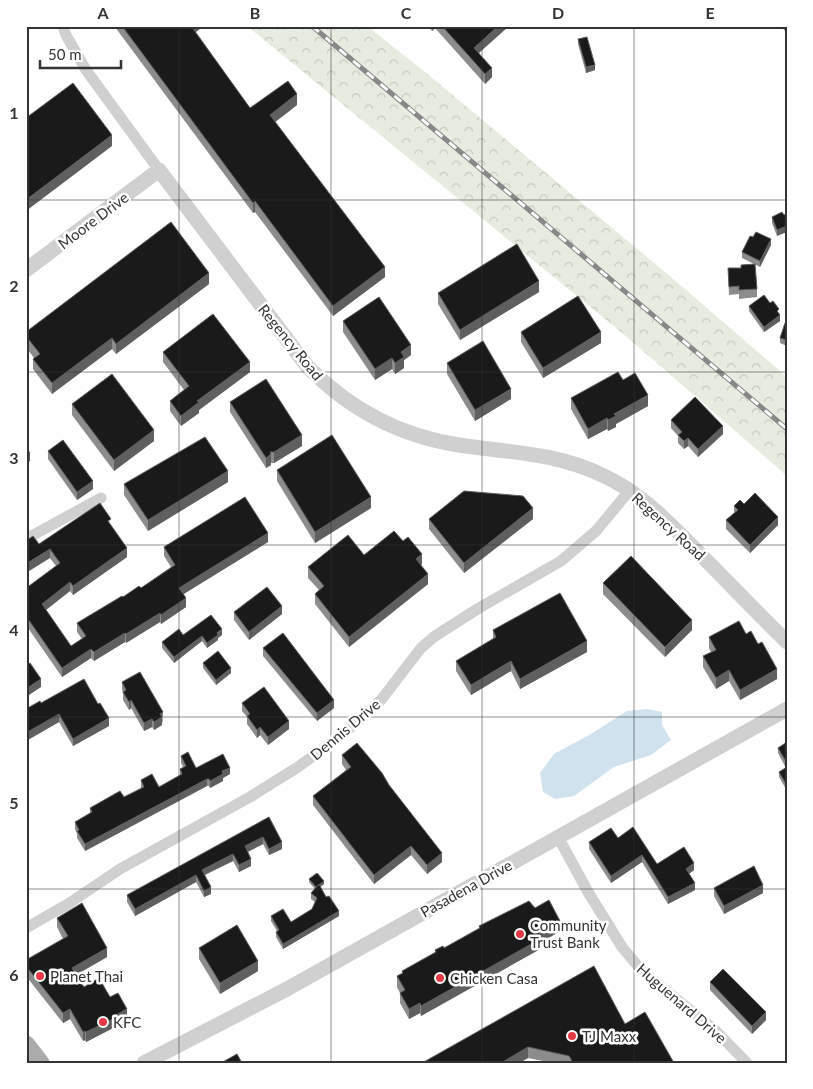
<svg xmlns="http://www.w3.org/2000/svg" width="813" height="1089" viewBox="0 0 813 1089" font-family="Lato,sans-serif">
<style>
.forest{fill:url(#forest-crowns)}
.water{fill:#cfe2ee}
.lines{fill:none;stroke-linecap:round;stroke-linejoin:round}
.minor{stroke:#d0d0d0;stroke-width:11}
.tertiary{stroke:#d0d0d0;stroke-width:15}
.primary{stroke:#ababab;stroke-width:19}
.rail-casing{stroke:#888;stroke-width:5}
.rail{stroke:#fff;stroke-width:3;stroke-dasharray:9;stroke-linecap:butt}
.wall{fill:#8c8c8c}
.shaded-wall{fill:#5f5f5f}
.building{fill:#1a1a1a;stroke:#5f5f5f}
.grid{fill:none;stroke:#333;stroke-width:1;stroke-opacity:0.55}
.poi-dot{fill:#e63946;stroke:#fff;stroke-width:2}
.labels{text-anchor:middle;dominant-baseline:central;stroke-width:5;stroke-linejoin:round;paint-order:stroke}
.street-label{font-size:15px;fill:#333;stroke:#fff}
.poi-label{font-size:15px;fill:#333;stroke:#fff;text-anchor:start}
.neatline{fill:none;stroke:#333;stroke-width:2}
.grid-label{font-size:16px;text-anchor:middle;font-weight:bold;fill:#333}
</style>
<defs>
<pattern id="forest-crowns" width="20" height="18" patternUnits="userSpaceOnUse" patternTransform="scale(1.25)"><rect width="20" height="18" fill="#e6ecdf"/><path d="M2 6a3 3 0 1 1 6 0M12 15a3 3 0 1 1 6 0" fill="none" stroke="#c6cbc0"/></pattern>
</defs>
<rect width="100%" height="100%" fill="#fff"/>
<!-- forest -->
<path class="forest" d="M247,26H367L425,72L671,277L787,377V476L627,337Z"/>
<!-- water -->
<path class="water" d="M648,709L662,712V725L671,740L651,755L614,767L574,796L555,799L543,792L540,773L554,754L591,734L627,711Z"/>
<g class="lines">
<!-- minor -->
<g class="minor">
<path d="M63,26L66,35L86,70L159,170"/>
<path d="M26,539L101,498"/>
<path d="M558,837L588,892L622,947L637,965L654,981L716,1031L747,1063"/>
<path d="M26,928L68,904L120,869L250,797L298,767L338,738L369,712L381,700L421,648L435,636L479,608L561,561L596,531L630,490"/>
</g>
<!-- tertiary -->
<g class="tertiary">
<path d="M26,270L159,170L307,366C348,408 399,436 459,445C510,453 554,452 602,475C640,492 668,522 696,550C727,581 756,612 787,642"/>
<path d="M144,1063L287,989L787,709"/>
</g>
<!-- primary -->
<path class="primary" d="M26,1045L40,1063"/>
<defs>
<path id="rail" d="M312,26L787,429"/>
</defs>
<!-- rail casing -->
<use href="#rail" class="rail-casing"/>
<!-- rail -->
<use href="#rail" class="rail"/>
</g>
<!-- wall -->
<g class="wall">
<path d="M115,26H203L196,32L250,108L297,105L275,122L385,277L333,316L255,212L253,213L115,27Z"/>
<path d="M428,26H509L479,53L492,77L485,84L435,28L432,31Z"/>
<path d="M782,26H787V34L782,27Z"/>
<path d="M578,39L595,70L586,73L578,44Z"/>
<path d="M784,215L777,236L772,223V217Z"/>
<path d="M753,237L771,245L760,267L742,258V252Z"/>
<path d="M728,268L757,289V297L739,299V294L729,295Z"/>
<path d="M209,284L116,354L112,349L52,394L33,369V359L34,358L26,347V332Z"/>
<path d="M539,292L460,340L438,304V293Z"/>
<path d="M749,306L779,314L780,321L764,332L749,311Z"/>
<path d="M343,321L411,355L404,360V368L395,374L392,369L375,380L343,332Z"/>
<path d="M787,324V346L780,343V338Z"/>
<path d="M521,332L601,343L543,378L521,342Z"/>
<path d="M163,352L250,372L199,410V413L181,426L170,411V401L184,390L163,362Z"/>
<path d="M447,363L511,399L475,421L447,374Z"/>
<path d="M623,380L648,406L616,424V427L608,431L607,429L588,439L571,409V398Z"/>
<path d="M230,402L302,446L274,463H271V465L266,468L230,412Z"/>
<path d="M72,404L154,441L114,471L72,415Z"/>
<path d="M671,420L723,434L698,457L688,446L684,449L678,443V436L671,428Z"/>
<path d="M48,451L93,489L77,500L48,459Z"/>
<path d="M277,470L371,508L315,543L277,481Z"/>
<path d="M228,482L148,531L124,495V484Z"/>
<path d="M734,506L778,525L750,553L726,529V520L734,513Z"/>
<path d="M429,519H533L464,573L429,529Z"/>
<path d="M111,526L127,557L73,595L70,591L46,610L71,646L82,639L77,632V623L123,597L141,588L171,567L164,556V547L268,542L183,594L186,607L161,624L160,622L126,643L125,642L94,661L91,658L62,677L26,625V582L29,586L56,566L39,544Z"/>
<path d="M364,555L422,564L421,565L428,584L349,647L315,604V594L319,590L308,578V567Z"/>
<path d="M603,583L692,630L665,657L603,594Z"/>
<path d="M234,612L282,614L249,640L234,620Z"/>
<path d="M493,630L587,652L520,689L511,671L471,695L456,671V661L493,640Z"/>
<path d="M746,634L777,679L740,700L729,681L716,689L703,667V656L711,652L709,648V637Z"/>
<path d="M183,635H222L218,638V640L207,648L202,641L174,663L162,648V642Z"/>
<path d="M263,648L334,708L317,721L263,656Z"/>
<path d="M203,663L231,673L216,685L203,668Z"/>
<path d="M122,682L163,720L162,721V725L154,730L152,727L144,731L131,708L129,710L123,700V693L122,690Z"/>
<path d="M41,703L109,726L73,746L59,722L26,741V709Z"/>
<path d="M242,703L289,729L268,745L260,735L257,738L247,724V717L242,711Z"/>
<path d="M787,742V788L786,789L779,777V772L786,768L778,753V748Z"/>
<path d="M342,755L389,785L442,862L427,874L411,855L374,884L313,805V796L346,770L342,764Z"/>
<path d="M181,756L196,768L230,774L223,778V781L210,788L209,786H207L85,851L77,838V834L75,829V822L90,813V808L124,797L141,788V780L159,787L180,776V769L183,767L181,763Z"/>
<path d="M269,817L282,849L269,855L263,844L248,852L251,866L239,872L233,861L205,875L211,894L204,897L196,882L135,916L127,902V895Z"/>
<path d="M618,838L657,864L694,870L689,874L695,890L668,904L642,862L611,883L589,849V842Z"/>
<path d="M309,879L324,884L320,887L339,916L283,949L276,937V932L277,931L271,921V916L291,922L312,909L315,902L311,899V893L315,889L309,882Z"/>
<path d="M714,888L763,893L724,914L714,896Z"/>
<path d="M535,908L560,931L542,942V948L421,1016L420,1013L409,1019L400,1003V993L397,987V976L402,973V971L435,953V950L444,948L479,928V926Z"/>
<path d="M57,918L107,957L76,975L84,987L110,997L127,1018L115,1025V1027L86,1042L85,1040L83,1041L70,1019L63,1023L26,976V960L63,939L57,927Z"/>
<path d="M199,948L258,971L220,994L199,959Z"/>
<path d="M710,982L766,1020L752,1034L710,990Z"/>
<path d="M625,1024L674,1063H553L528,1058L519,1063H422Z"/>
</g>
<!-- shaded-wall -->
<g class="shaded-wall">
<path d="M191,26H203L191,36Z"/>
<path d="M432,26H435V28L432,31Z"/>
<path d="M498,26H509L474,57V48Z"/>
<path d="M595,65V70L586,73V67Z"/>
<path d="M492,68V77L485,84V74Z"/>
<path d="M297,94V105L270,126V115Z"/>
<path d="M112,135V146L26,211V200Z"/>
<path d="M255,201V212L253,213V203Z"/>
<path d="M787,226V232L777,236V230Z"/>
<path d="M771,239V245L760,267V261Z"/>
<path d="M385,267V277L333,316V306Z"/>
<path d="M209,273V284L116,354V344Z"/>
<path d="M539,281V292L460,340V330Z"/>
<path d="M780,315V321L764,332V327Z"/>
<path d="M601,332V343L543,378V368Z"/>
<path d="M112,338V349L52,394V383Z"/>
<path d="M411,345V355L404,360V368L395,374V363L401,352Z"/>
<path d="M392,358V369L375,380V369Z"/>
<path d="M250,362V372L199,410V413L181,426V416L197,401Z"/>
<path d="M511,389V399L475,421V410Z"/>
<path d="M648,395V406L616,424V427L608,431V420L614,414Z"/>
<path d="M607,418V429L588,439V429Z"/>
<path d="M723,426V434L698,457V449Z"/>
<path d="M154,430V441L114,471V460Z"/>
<path d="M302,435V446L274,463V452Z"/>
<path d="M688,438V446L684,449V441Z"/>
<path d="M30,453V461L26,464V456Z"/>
<path d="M271,454V465L266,468V458Z"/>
<path d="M228,471V482L148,531V520Z"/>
<path d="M93,481V489L77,500V492Z"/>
<path d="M371,497V508L315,543V532Z"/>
<path d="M533,508V519L464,573V563Z"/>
<path d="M778,517V525L750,553V545Z"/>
<path d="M268,533V542L179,597V588Z"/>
<path d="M127,548V557L73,595V586Z"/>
<path d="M50,549V558L26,573V564Z"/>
<path d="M422,554V564L416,569V559Z"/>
<path d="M428,574V584L349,647V637Z"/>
<path d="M70,582V591L42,613V604Z"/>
<path d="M186,598V607L161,624V615Z"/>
<path d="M282,606V614L249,640V632Z"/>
<path d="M160,613V622L126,643V634Z"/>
<path d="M692,620V630L665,657V647Z"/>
<path d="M222,629V635L218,638V640L207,648V643Z"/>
<path d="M125,633V642L94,661V652Z"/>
<path d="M202,636V641L174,663V657Z"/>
<path d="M587,641V652L520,689V679Z"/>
<path d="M91,649V658L62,677V668Z"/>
<path d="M511,661V671L471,695V685Z"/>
<path d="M231,668V673L216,685V680Z"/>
<path d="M777,669V679L740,700V690Z"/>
<path d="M729,670V681L716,689V678Z"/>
<path d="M41,679V687L26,697V689Z"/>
<path d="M131,700V708L129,710V702Z"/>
<path d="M334,700V708L317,721V713Z"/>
<path d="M163,712L162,725L154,730V722L160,714Z"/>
<path d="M59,714V722L26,741V733Z"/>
<path d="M109,718V726L73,746V739Z"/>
<path d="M152,719V727L144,731V723Z"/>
<path d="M289,721V729L268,745V737Z"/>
<path d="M260,727V735L257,738V730Z"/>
<path d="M230,768V774L223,778V781L210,788V781L222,771Z"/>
<path d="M207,779V786L85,851V844Z"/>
<path d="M263,837V844L245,853V846Z"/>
<path d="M282,842V849L269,855V849Z"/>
<path d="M411,846V855L374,884V875Z"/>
<path d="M442,853V862L427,874V865Z"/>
<path d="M233,854V861L202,876V870Z"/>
<path d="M642,855V862L611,883V876Z"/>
<path d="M251,859V866L239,872V865Z"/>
<path d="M694,863V870L686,876V869Z"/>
<path d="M196,875V882L135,916V909Z"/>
<path d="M324,881V884L316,890V887Z"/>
<path d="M695,883V890L668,904V897Z"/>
<path d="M763,885V893L724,914V906Z"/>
<path d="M211,887V894L204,897V891Z"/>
<path d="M339,911V916L283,949V944Z"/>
<path d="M560,921V931L542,942V948L421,1016V1006L539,933Z"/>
<path d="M107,948V957L72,977V968Z"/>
<path d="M258,961V971L220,994V983Z"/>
<path d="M420,1003V1013L409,1019V1009Z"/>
<path d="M70,1009V1019L63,1023V1013Z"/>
<path d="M127,1009V1018L115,1025V1027L86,1042V1032Z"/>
<path d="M766,1012V1020L752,1034V1026Z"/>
<path d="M85,1031V1040L83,1041V1032Z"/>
<path d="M528,1047V1058L519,1063H501Z"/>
</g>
<!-- building -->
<g class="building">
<path d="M122,26H191L250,108L288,81L297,94L270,115L385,267L333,306L255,201L253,203Z"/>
<path d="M442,26H498L474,48L492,68L485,74Z"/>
<path d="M587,37L595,65L586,67L578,39Z"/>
<path d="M73,83L112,135L26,200V118Z"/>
<path d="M782,212L784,215L787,214V226L777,230L772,217Z"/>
<path d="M171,222L209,273L116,344L112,338L52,383L33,359L40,354L26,336V332Z"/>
<path d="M756,232L771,239L760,261L742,252L750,236L753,237Z"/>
<path d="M517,244L539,281L460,330L438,293Z"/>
<path d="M755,264L757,289L739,290V286L729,287L728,268H741V265Z"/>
<path d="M764,295L770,303L773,301L779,309L777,311L780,315L764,327L749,306Z"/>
<path d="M578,296L601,332L543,368L521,332Z"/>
<path d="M379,297L411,345L401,352L404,357L395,363L392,358L375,369L343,321Z"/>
<path d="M213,314L250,362L197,401L199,402L181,416L170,401L189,386L163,352Z"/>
<path d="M785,323L787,324V340L780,338Z"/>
<path d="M483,341L511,389L475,410L447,363Z"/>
<path d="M618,372L623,380L635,373L648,395L614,414L616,416L608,420L607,418L588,429L571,398Z"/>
<path d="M112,374L154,430L114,460L72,404Z"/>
<path d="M266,379L302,435L274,452H270L271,454L266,458L230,402Z"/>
<path d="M695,397L723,426L698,449L688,438L684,441L678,435L682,432L671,420Z"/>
<path d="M332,435L371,497L315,532L277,470Z"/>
<path d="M205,437L228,471L148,520L124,484Z"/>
<path d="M63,440L93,481L77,492L48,451Z"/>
<path d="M26,448L30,453L26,456Z"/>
<path d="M464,491L523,496L533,508L464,563L429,519Z"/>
<path d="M755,493L778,517L750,545L726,520L738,510L734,506L740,500L744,504Z"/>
<path d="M245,497L268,533L179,588L186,598L161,615L160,613L126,634L125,633L94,652L91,649L62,668L26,616V582L29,586L60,563L50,549L26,564V541L33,536L39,544L100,503L111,519L108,521L127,548L73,586L70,582L42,604L71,646L86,636L77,623L122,596L123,597L139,586L141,588L175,565L164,547Z"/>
<path d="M394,531L403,541L408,537L422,554L416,559L428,574L349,637L315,594L324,586L308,567L348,535L364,555Z"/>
<path d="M631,556L692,620L665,647L603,583Z"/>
<path d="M267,587L282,606L249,632L234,612Z"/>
<path d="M560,593L587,641L520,679L511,661L471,685L456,661L496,637L493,630Z"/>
<path d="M211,615L222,629L217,633L218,635L207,643L202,636L174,657L162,642L179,629L183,635Z"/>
<path d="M739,621L746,634L751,631L758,644L762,642L777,669L740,690L729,670L716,678L703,656L716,650L709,637Z"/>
<path d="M283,633L334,700L317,713L263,648Z"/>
<path d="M218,651L231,668L216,680L203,663Z"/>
<path d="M30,663L41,679L26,689V666Z"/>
<path d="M140,672L163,712L160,714L162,717L154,722L152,719L144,723L131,700L129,702L123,692L126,690L122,682Z"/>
<path d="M84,679L98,704L100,703L109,718L73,739L59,714L26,733V709L40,701L41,703Z"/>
<path d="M264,687L289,721L268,737L260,727L257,730L247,716L250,714L242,703Z"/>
<path d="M787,742V763L778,748Z"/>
<path d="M357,743L382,773L389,785L442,853L427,865L411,846L374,875L313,796L351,767L342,755Z"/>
<path d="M188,752L196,768L223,754L230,768L222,771L223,774L210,781L209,779H207L85,844L77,831L79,830L75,822L92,812L90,808L120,791L124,797L144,787L141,780L152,774L159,787L182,774L180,769L186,766L181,756Z"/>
<path d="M787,767V783L786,784L779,772Z"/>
<path d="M269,817L282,842L269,849L263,837L245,846L251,859L239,865L233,854L202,870L211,887L204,891L196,875L135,909L127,895Z"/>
<path d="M633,827L657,864L684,847L694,863L686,869L695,883L668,897L642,855L611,876L589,842L611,828L618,838Z"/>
<path d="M754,866L763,885L724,906L714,888Z"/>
<path d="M317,873L324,881L319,885V884L316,887L309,879Z"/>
<path d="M319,884L326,897L329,896L339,911L283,944L276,932L279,930L271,916L283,909L291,922L312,909L317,898L311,893Z"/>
<path d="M549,900L560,921L539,933L542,938L421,1006L420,1003L409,1009L400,993L405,990L397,976L403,973L402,971L436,952L435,950L443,946L444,948L480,928L479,926L529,901L535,908Z"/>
<path d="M82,903L107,948L72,968L84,987L99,978L110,997L118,993L127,1009L114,1016L115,1018L86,1032L85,1031L83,1032L70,1009L63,1013L26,966V960L68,936L57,918Z"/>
<path d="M237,925L258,961L220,983L199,948Z"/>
<path d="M594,966L625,1024L645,1012L674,1063H573L569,1056L528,1047L501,1063H422Z"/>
<path d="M723,969L766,1012L752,1026L710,982Z"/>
<path d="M237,1054L242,1063H221Z"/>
</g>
<!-- grid -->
<path class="grid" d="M179,26V1063M331,26V1063M482,26V1063M634,26V1063M26,200H787M26,372H787M26,545H787M26,717H787M26,889H787"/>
<!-- markers -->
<g class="poi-dot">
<circle cx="520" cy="934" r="5"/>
<circle cx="40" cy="976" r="5"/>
<circle cx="440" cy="978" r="5"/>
<circle cx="103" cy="1022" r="5"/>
<circle cx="572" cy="1036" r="5"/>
</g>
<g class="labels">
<!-- street labels -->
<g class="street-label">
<text transform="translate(93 220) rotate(-37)">Moore Drive</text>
<text transform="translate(291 342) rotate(51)">Regency Road</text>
<text transform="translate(669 526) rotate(42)">Regency Road</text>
<text transform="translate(345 729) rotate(-40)">Dennis Drive</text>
<text transform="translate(466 888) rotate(-29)">Pasadena Drive</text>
<text transform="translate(682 1003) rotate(41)">Huguenard Drive</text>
</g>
<!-- poi labels -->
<g class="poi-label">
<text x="530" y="925">Community<tspan x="530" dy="17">Trust Bank</tspan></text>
<text x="50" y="976">Planet Thai</text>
<text x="450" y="978">Chicken Casa</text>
<text x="113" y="1022">KFC</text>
<text x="582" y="1036">TJ Maxx</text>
</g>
</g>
<!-- border -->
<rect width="813" height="1089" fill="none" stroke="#ffffff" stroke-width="55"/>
<!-- scale -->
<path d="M40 60v8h81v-8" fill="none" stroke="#333333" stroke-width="2.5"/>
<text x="48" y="60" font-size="15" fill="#333333" stroke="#ffffff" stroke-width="4" paint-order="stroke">50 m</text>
<rect x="28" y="28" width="758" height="1034" class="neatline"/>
<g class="grid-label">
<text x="103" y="19">A</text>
<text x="255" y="19">B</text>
<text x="406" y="19">C</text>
<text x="558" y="19">D</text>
<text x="710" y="19">E</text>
<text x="14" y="119">1</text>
<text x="14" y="292">2</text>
<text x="14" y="464">3</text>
<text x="14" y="636">4</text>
<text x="14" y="809">5</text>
<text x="14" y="981">6</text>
</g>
</svg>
